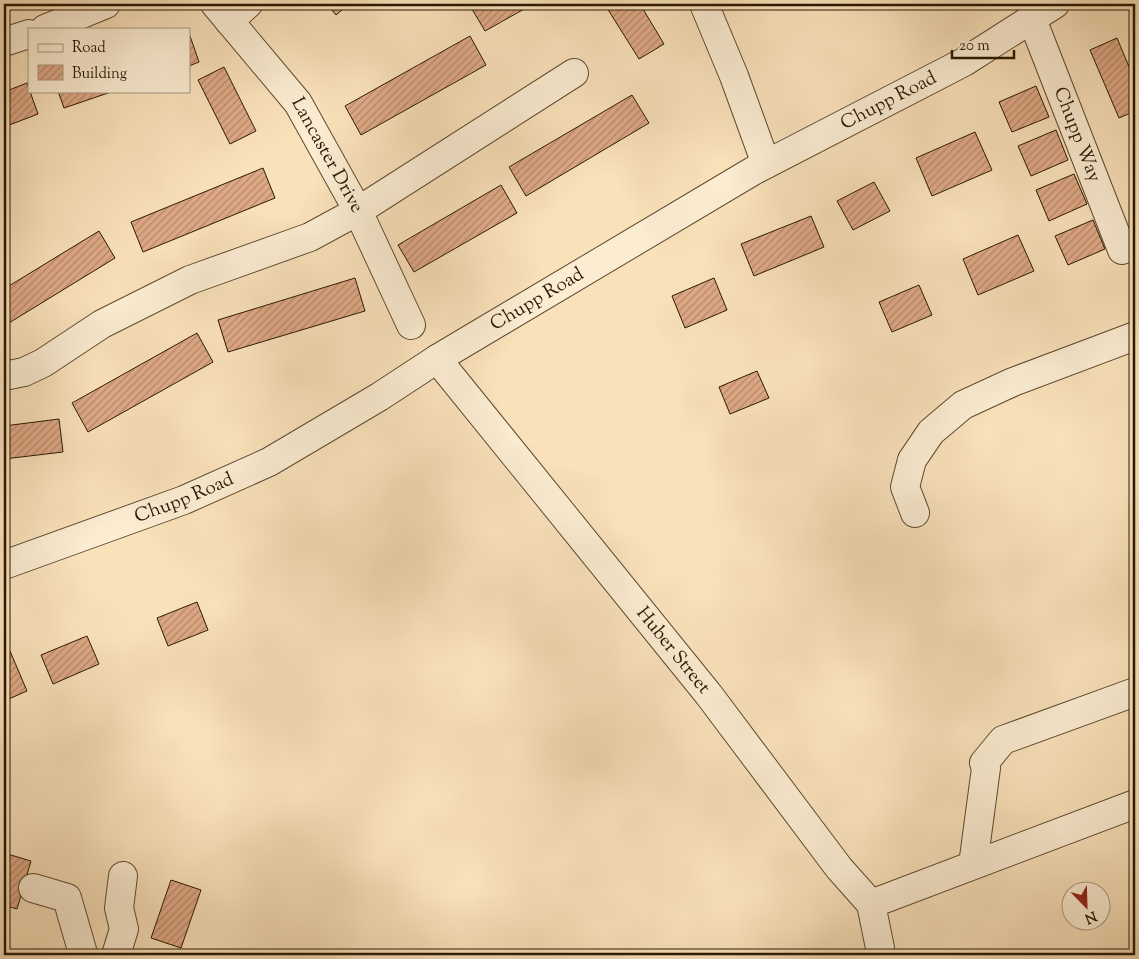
<svg xmlns="http://www.w3.org/2000/svg" width="1139" height="959" viewBox="0 0 1139 959" font-family="'Sorts Mill Goudy',serif">
<style>
.building{fill:url(#building-hatch);stroke:#2a1802}
.lines{fill:none;stroke-linecap:round;stroke-linejoin:round}
.minor-casing{stroke:#5e4a30;stroke-width:30}
.minor{stroke:#fbecd2;stroke-width:28}
.labels{text-anchor:middle;dominant-baseline:central;stroke-width:5;stroke-linejoin:round;paint-order:stroke}
.street-label{font-size:19px;fill:#2a1802;stroke:#fbecd2}
</style>
<defs>
<pattern id="building-hatch" width="6" height="6" patternUnits="userSpaceOnUse" patternTransform="scale(1.25)"><rect width="6" height="6" fill="#dfa986"/><path d="M-1 1l2-2M0 6l6-6M5 7l2-2" fill="none" stroke="#b5896b"/></pattern>
</defs>
<rect width="100%" height="100%" fill="#f9e1ba"/>
<filter id="stains"><feTurbulence type="fractalNoise" baseFrequency=".004" numOctaves="4"/><feColorMatrix values="0 0 0 0 .2 0 0 0 0 .09 0 0 0 0 .02 0 0 0 .5 -.17"/></filter>
<radialGradient id="worn" r=".72"><stop offset=".6" stop-color="#630" stop-opacity="0"/><stop offset="1" stop-color="#630" stop-opacity=".3"/></radialGradient>
<!-- building -->
<g class="building">
<path d="M327,4H349L336,15Z"/>
<path d="M469,4H533L485,31Z"/>
<path d="M614,4H640L664,44L639,59L607,8Z"/>
<path d="M189,33L199,62L189,66Z"/>
<path d="M470,36L486,65L361,135L345,106Z"/>
<path d="M1117,38L1135,81V111L1119,118L1090,50Z"/>
<path d="M224,67L256,131L230,144L198,80Z"/>
<path d="M27,83L38,114L4,127V92Z"/>
<path d="M1036,86L1049,117L1012,132L999,102Z"/>
<path d="M58,91H114L64,108Z"/>
<path d="M632,95L649,123L526,196L509,167Z"/>
<path d="M1056,130L1068,160L1031,176L1018,146Z"/>
<path d="M975,132L992,170L932,196L916,158Z"/>
<path d="M263,168L275,198L143,252L131,222Z"/>
<path d="M1074,174L1087,204L1049,221L1036,190Z"/>
<path d="M874,182L890,211L853,230L837,201Z"/>
<path d="M501,185L517,213L414,272L398,245Z"/>
<path d="M1135,187V202L1130,189Z"/>
<path d="M811,216L824,247L754,276L741,244Z"/>
<path d="M1093,220L1105,249L1068,265L1055,236Z"/>
<path d="M99,231L115,258L4,326V289Z"/>
<path d="M1018,235L1034,271L978,295L963,259Z"/>
<path d="M355,278L365,311L228,352L218,320Z"/>
<path d="M714,278L727,310L685,328L672,296Z"/>
<path d="M919,285L932,315L892,332L879,302Z"/>
<path d="M197,333L213,362L88,432L72,403Z"/>
<path d="M757,371L769,398L730,414L719,387Z"/>
<path d="M59,419L63,452L4,459V426Z"/>
<path d="M197,602L208,630L168,646L157,618Z"/>
<path d="M87,636L99,664L53,684L41,655Z"/>
<path d="M10,651L27,691L4,701V653Z"/>
<path d="M4,853L31,861L17,909L4,905Z"/>
<path d="M171,880L201,890L181,948L151,938Z"/>
</g>
<g class="lines">
<defs>
<g id="minor">
<path id="s1" d="M215,4L298,103L358,211L411,325"/>
<path d="M704,4L734,76L766,164"/>
<path id="s2" d="M1032,19L1122,250"/>
<path d="M229,21L248,4"/>
<path d="M45,29L106,4"/>
<path d="M4,42L29,34"/>
<path id="s3" d="M437,359L709,695L839,868L871,904L880,948L879,955"/>
<path d="M4,376L24,372L43,363L102,324L190,280L310,237L358,211L574,73"/>
<path d="M915,513L905,487L912,460L931,432L963,405L1013,382L1135,336"/>
<path id="s4" d="M4,565L184,500L269,462L379,397L437,359L753,171L964,62L1055,4"/>
<path d="M973,865L986,768L984,763L1003,740L1135,692"/>
<path d="M33,888L67,898L82,950V955"/>
<path d="M871,904L1135,804"/>
<path d="M116,955L124,929L119,908L123,876"/>
</g>
</defs>
<!-- minor casing -->
<use href="#minor" class="minor-casing"/>
<!-- minor -->
<use href="#minor" class="minor"/>
</g>
<g class="labels">
<!-- street labels -->
<g class="street-label">
<text stroke="none"><textPath href="#s4" startOffset="1002">Chupp Road</textPath></text>
<text stroke="none"><textPath href="#s2" startOffset="124">Chupp Way</textPath></text>
<text stroke="none"><textPath href="#s1" startOffset="189">Lancaster Drive</textPath></text>
<text stroke="none"><textPath href="#s4" startOffset="598">Chupp Road</textPath></text>
<text stroke="none"><textPath href="#s4" startOffset="192">Chupp Road</textPath></text>
<text stroke="none"><textPath href="#s3" startOffset="375">Huber Street</textPath></text>
</g>
</g>
<!-- margin -->
<rect width="1139" height="959" fill="none" stroke="#f9e1ba" stroke-width="20"/>
<rect x="5" y="5" width="1129" height="949" fill="none" stroke="#2a1802" stroke-width="2.5"/>
<rect x="10" y="10" width="1119" height="939" fill="none" stroke="#2a1802"/>
<!-- legend -->
<rect x="28" y="28" width="162" height="65" fill="#fbecd2" stroke="#a7977f"/>
<rect x="38" y="44" width="25" height="8" fill="#fbecd2" stroke="#a7977f"/>
<text x="72" y="52" font-size="15" fill="#2a1802">Road</text>
<rect x="38" y="65" width="25" height="15" fill="url(#building-hatch)" stroke="#a7977f"/>
<text x="72" y="78" font-size="15" fill="#2a1802">Building</text>
<!-- north arrow -->
<g transform="translate(1086 906) rotate(157)"><circle r="24" fill="#fbecd2" stroke="#a7977f"/>
<path d="M0-4L9 19L0 12L-9 19Z" fill="#8f2418"/>
<text y="-8" font-size="14" font-weight="bold" text-anchor="middle" fill="#2a1802">N</text>
</g>
<!-- scale -->
<path d="M952 50v8h62v-8" fill="none" stroke="#2a1802" stroke-width="2.5"/>
<text x="959" y="50" font-size="15" fill="#2a1802" stroke="#fbecd2" stroke-width="4" paint-order="stroke">20 m</text>
<rect width="100%" height="100%" filter="url(#stains)"/>
<rect width="100%" height="100%" fill="url(#worn)"/>
</svg>
